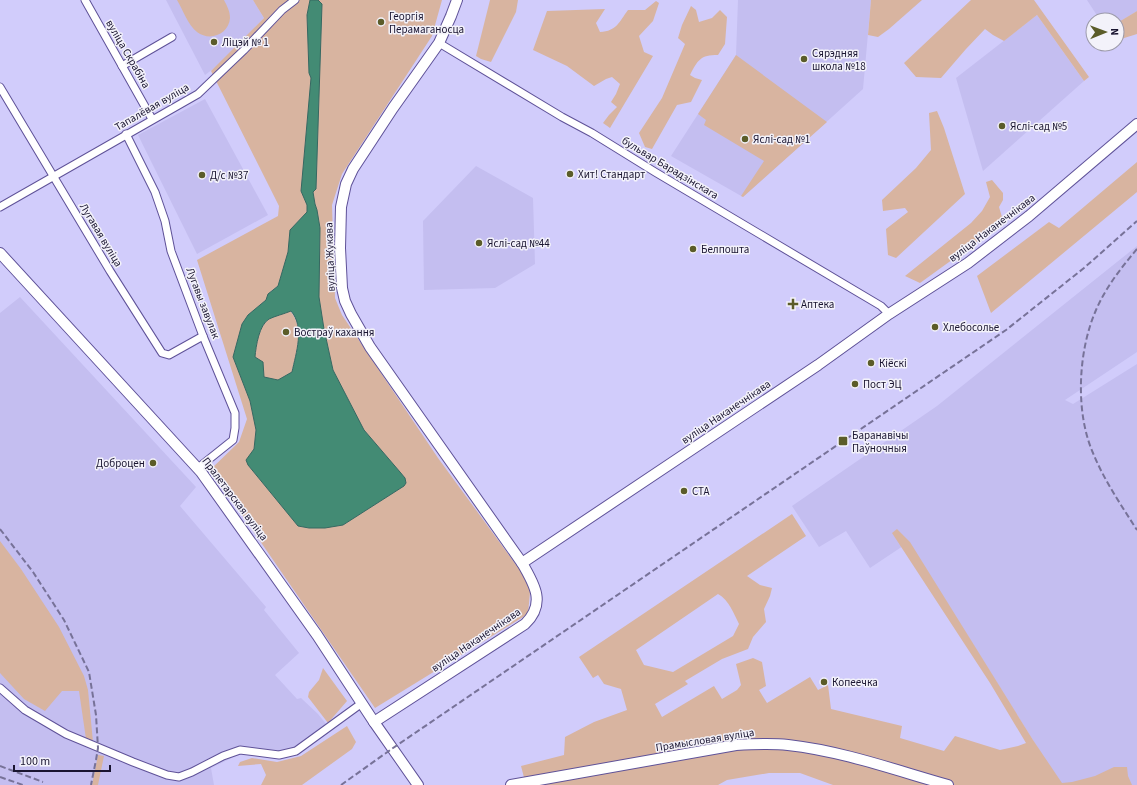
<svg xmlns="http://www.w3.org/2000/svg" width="1137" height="785" viewBox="0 0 1137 785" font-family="'Source Sans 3',sans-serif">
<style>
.built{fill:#c4bef0}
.green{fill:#d8b4a0;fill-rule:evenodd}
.water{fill:#438b74;stroke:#376860;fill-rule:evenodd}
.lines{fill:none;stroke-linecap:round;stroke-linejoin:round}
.street-casing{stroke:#5f5298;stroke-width:9}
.secondary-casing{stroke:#5f5298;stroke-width:12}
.street{stroke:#fff;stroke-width:7}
.secondary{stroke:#fff;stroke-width:10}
.rail{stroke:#777298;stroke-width:2;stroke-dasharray:6 3;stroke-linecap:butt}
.poi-dot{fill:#5b5c29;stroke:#f3f2fa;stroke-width:1.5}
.labels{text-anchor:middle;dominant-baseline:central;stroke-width:3;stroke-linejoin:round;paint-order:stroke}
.poi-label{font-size:11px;fill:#1a1531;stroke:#f3f2fa;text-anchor:start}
.street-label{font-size:11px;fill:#1a1531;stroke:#f3f2fa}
</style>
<rect width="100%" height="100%" fill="#d1ccfb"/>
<!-- built -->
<g class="built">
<path d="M166,0H253L264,18L217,66L205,75Z"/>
<path d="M738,0H871L863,89L743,197L671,156L736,55Z"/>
<path d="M1087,0H1137V11L1117,23V20H1100Z"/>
<path d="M1037,15L1084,81L983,171L956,78Z"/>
<path d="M205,99L268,215L197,254L138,135Z"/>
<path d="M476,166L533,198L535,264L495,288L424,290L423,221Z"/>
<path d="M1137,246V352L1065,400L1073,404L1137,364V785H1061L909,542L870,568L846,531L819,547L792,506L937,406Z"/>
<path d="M20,297L196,487L180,506L266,607L264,610L299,653L275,675L297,699L301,698L318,714L331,730L301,752L280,757L240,754L211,768L214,785H0V313Z"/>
</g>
<!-- green -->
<g class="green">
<path d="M177,0H224C227,6 230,11 230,18C229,34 210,42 197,32C188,25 183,10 177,0Z"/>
<path d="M253,0H310L307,15L309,73L311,78L301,191L307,205V212L290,230L288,252L278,286L271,291L266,300L248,315L242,324L233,357L250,401L256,430L254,449L247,460L248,465L298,526L309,528L343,525L404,486L406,483L405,478L400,472L364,430L333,370L324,329L319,297L320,228L317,210L315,204L313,192L316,189L322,4L318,0H442L432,36L342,174L332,205L335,298L342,315L438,458L525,577L530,592L528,614L375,708L240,512L210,470L239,442L247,419L197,260L278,216L279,206L211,71L264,18Z"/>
<path d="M490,0H518L516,12L491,62L481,59L476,56Z"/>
<path d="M871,0H922L889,29L878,37L868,35Z"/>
<path d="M971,0H1034L1089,77L1084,81L1037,15L1004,41L993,35L985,29L966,49L941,78L916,77L904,63Z"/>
<path d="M656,1L659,3L653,21L639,36L644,52L653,56L610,128L603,123L609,115L617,107L611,102L616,94L620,84L612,77L606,79L594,86L567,66L533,50L547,11L605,9L596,23L600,32C617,31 619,22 628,10H645Z"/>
<path d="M691,6L696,10L699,22L712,18L720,10L727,17L725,44L718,55C700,55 698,60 690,75L695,78L702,80L691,102L677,105L652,149L645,147L639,133L662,98L685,44L678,38L682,25Z"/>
<path d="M1137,11V34L1121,39L1117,33V23Z"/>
<path d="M736,55L827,122L743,197L741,196L764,161L704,125L706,120L698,114Z"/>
<path d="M937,111L944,128L965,194L896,258L888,255L886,229L908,212L905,208L883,211L882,200L916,168L931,150L929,113Z"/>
<path d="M1137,162V192L991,313L977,276L1049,222L1059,228Z"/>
<path d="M992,180L1003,193V200L999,207L1002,217L1000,224L992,231L920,283L905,276L971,223L982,211L990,197L986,182Z"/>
<path d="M290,311C305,327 296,353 292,372L278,380L264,377L263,362L255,357C256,346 259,326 269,319C275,316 284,314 290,311Z"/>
<path d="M792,514L806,536L747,576L760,585L772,588L770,596L764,609L766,622L753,637L748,649L722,659L685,681L688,684L655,704L662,717L714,686L722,699L737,690L741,685L736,664L753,658L762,662L766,686L759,690L767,703L810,677L818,690L828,685L831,709L902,726L900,738L944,751L955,736L1000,750L1018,746L1026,743L990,683L892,533L897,529L910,542L1033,740L1062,783L1072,782L1095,776L1114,767H1127L1128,776L1132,785H833L800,773H769L727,780L718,785H526L521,766L564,755L565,737L594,722L627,710L621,689L604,684L598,675L593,678L579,657ZM718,594C729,600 734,614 739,624L733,636L673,672L644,665L636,650Z"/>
<path d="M0,541L21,569L59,627L84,676L88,690L93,742L86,739L79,691H62L45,711L24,699L0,673Z"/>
<path d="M323,668L347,701L328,723L308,697L309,692L319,680Z"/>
<path d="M347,726L356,742L352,749L302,785H261L266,775L261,764L238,766L240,762L252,758L277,762L301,756Z"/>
<path d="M98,755L104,756L98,785H92Z"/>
</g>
<!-- water -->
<path class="water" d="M310,0H318L322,4L316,189L313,192L315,204L317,210L320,228L319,297L324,329L333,370L364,430L400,472L405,478L406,483L404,486L343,525L325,528H309L298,526L248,465L246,460L254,449L256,430L250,401L233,357L242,324L248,315L266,300L268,294L278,286L288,252L290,230L307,212V205L301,191L311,78L309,73L307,15ZM291,311C305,327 296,353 292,372L278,380L264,377L263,362L255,357C256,346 259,325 269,319C275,316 284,314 291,311Z"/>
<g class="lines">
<defs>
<g id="street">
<path d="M85,0L152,119"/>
<path d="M439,43L562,117L592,133L655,172L881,306L889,314"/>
<path d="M122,66L172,37"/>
<path d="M0,87L110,271L162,353L169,355L203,336"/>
<path d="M126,134L155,192L165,221L171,251L203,336L235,413V428L233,440L198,468"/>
<path d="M0,207L198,94L244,50L282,10L295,0"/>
<path d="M0,688L25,710L66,734L133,762L167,775L179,777L192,772L223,756L240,750L279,755L296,751L362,703"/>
</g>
<g id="secondary">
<path d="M0,253L201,472L317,635L374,722L418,785"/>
<path d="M522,563L818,365L889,314L968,263L1029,216L1137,124"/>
<path d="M374,722L525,624C546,604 535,585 522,563L370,347L351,314L345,301L342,288L340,248L341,207L346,184L353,169L393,108L439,43L451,16L457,0"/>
<path d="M511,785L736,745C753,744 771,743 788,745C842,751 895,770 948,785"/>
</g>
</defs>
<!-- street casing -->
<use href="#street" class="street-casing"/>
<!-- secondary casing -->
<use href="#secondary" class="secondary-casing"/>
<!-- street -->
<use href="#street" class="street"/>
<!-- secondary -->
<use href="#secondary" class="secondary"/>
<!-- rail -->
<g class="rail">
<path d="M1137,249C1121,268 1106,287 1096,310C1078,351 1075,412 1093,453C1104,480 1121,505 1137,530"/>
<path d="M0,529L33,572L64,620L89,672L96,715L98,748L96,760L91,785"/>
<path d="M0,766L43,782"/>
<path d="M0,777L23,785"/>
<path d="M341,785L393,748L1006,330L1084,268L1137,221"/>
</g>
</g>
<!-- markers -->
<g class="poi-dot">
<circle cx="381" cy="22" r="4"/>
<circle cx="214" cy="42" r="4"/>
<circle cx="804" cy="59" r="4"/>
<circle cx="1002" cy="126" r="4"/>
<circle cx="745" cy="139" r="4"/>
<circle cx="570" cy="174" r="4"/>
<circle cx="202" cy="175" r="4"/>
<circle cx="479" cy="243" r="4"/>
<circle cx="693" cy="249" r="4"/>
<path d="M791 298h4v4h4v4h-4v4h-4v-4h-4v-4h4z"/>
<circle cx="935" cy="327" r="4"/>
<circle cx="286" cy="332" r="4"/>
<circle cx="871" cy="363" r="4"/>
<circle cx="855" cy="384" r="4"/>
<rect x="838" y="436" width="10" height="10" rx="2"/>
<circle cx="153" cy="463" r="4"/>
<circle cx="684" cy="491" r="4"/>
<circle cx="824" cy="682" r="4"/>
</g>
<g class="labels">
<!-- poi labels -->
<g class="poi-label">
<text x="389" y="16">Георгія<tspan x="389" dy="13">Перамаганосца</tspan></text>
<text x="222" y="42">Ліцэй № 1</text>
<text x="812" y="53">Сярэдняя<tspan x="812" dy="13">школа №18</tspan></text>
<text x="1010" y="126">Яслі-сад №5</text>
<text x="753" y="139">Яслі-сад №1</text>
<text x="578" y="174">Хит! Стандарт</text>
<text x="210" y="175">Д/с №37</text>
<text x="487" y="243">Яслі-сад №44</text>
<text x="701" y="249">Белпошта</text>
<text x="801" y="304">Аптека</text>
<text x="943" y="327">Хлебосолье</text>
<text x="294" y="332">Востраў кахання</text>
<text x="879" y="363">Кіёскі</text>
<text x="863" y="384">Пост ЭЦ</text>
<text x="852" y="435">Баранавічы<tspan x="852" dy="13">Паўночныя</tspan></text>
<text x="145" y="463" text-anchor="end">Доброцен</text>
<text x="692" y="491">СТА</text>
<text x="832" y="682">Копеечка</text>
</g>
<!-- street labels -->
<g class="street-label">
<text transform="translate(128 54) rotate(60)">вуліца Скрабіна</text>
<text transform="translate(152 107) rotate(-30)">Тапалёвая вуліца</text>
<text transform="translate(670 168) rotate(31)">бульвар Барадзінскага</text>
<text transform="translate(992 228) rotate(-37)">вуліца Наканечнікава</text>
<text transform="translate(101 235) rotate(59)">Лугавая вуліца</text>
<text transform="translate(330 257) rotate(-92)">вуліца Жукава</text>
<text transform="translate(203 303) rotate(69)">Лугавы завулак</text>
<text transform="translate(726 412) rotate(-34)">вуліца Наканечнікава</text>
<text transform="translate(235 499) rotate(53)">Пралетарская вуліца</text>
<text transform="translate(476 640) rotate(-34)">вуліца Наканечнікава</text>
<text transform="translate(705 740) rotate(-9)">Прамысловая вуліца</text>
</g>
</g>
<!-- north arrow -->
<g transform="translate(1105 32) rotate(89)"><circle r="19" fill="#f3f2fa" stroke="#9c9aaa"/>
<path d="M0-3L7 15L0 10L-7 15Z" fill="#5b5c29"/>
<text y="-6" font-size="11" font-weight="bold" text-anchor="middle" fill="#1a1531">N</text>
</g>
<!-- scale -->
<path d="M14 765v6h96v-6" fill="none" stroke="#1a1531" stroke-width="2"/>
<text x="20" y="765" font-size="12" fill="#1a1531" stroke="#f3f2fa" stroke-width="3" paint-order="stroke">100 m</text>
</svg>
